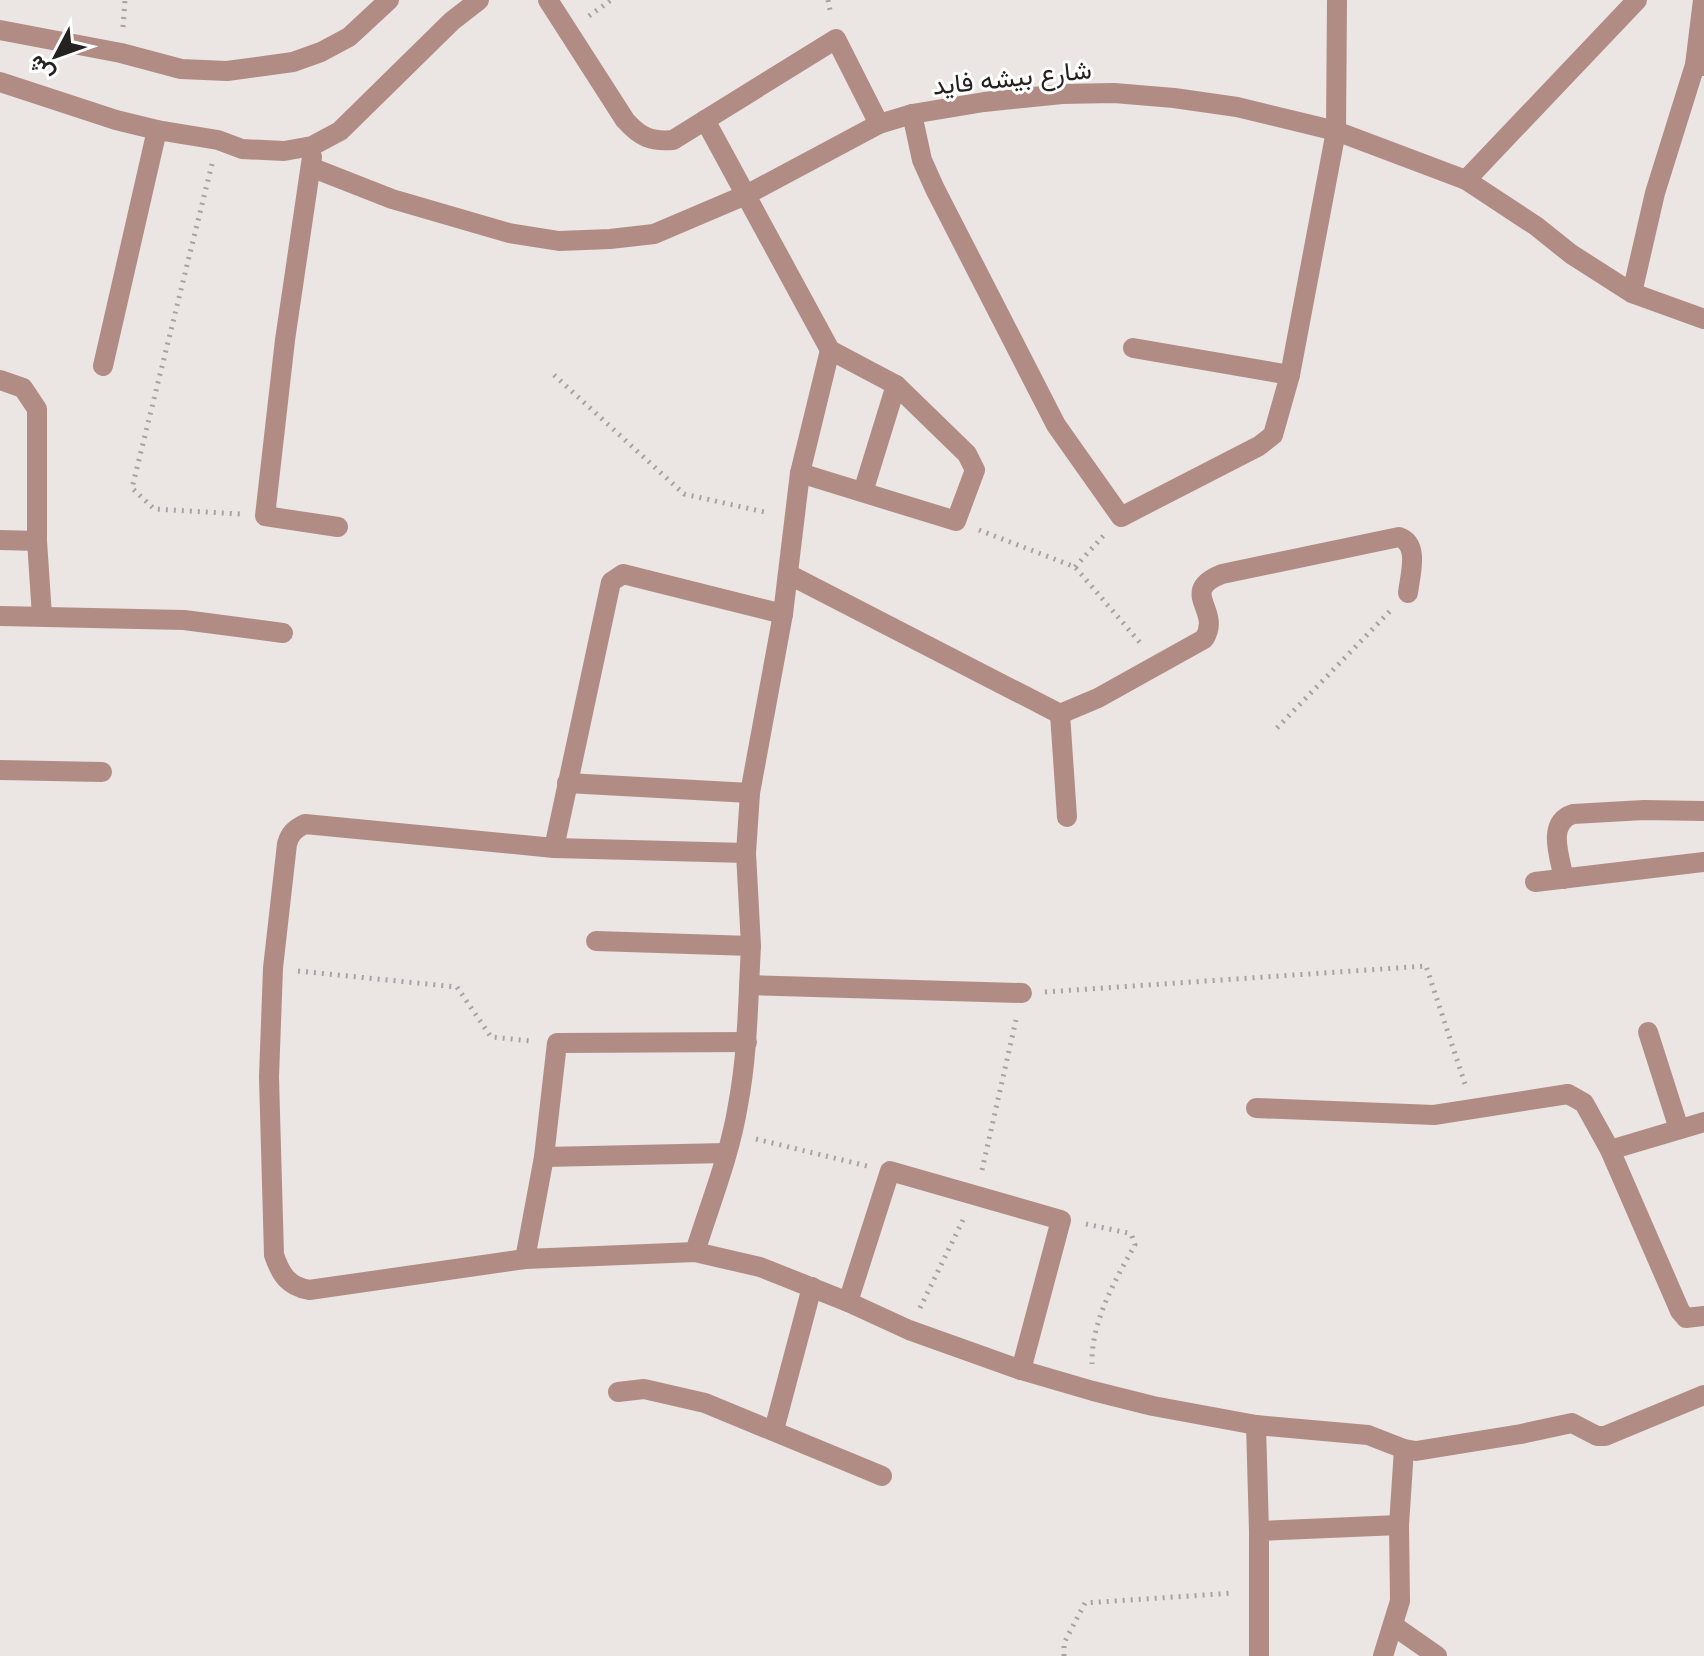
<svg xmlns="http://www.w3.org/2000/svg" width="1704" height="1656" viewBox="0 0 1704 1656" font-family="Quicksand,Vazirmatn,sans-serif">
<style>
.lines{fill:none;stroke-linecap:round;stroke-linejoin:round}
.path{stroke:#a8a3a2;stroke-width:5;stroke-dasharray:2 6;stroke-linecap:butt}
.minor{stroke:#b18c85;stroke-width:20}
.labels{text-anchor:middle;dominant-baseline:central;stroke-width:6;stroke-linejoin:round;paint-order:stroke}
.street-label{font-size:26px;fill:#242221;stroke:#fff}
</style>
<rect width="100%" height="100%" fill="#ebe5e3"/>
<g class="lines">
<!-- path -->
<g class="path">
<path d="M828,0L831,15"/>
<path d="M589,16L611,0"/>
<path d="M123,27L125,0"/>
<path d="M212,164L132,488L154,509L240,514"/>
<path d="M554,375L684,494L769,513"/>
<path d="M979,530L1075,567L1142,645"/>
<path d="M1075,567L1104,535"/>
<path d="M1277,728L1390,611"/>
<path d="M298,971L457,987L491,1037L532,1041"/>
<path d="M1045,992L1426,966L1465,1084"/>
<path d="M756,1139L867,1166"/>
<path d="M982,1170L1016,1020"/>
<path d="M1086,1224L1128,1233L1132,1236L1135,1245C1115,1280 1091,1322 1092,1364"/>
<path d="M920,1308L963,1220"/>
<path d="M1064,1656V1643L1085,1603L1234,1593"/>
</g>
<!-- minor -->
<g class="minor">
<path d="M548,0L625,120C640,137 651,142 673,140L836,39L879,124"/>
<path d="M0,30L121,53L181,69L227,71L293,62L321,52L349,37L389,0"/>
<path d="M1695,65L1703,0"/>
<path d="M0,82L116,120L157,130L218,140L242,149L284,151L312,146L340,131L452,21L479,0"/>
<path d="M912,114L922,160L935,189L1056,425L1121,517L1259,446L1273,435L1290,375L1336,131L1337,0"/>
<path d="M705,120L830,350L896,385L967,454L975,470L956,521L800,473"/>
<path d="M312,157L285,340L265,516L338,527"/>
<path d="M313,168L392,199L509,233L559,241L610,239L654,234L748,194L879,124L912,114L984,102L1062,94L1114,93L1174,98L1237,107L1336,131L1466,180L1536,226L1571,254L1632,293L1704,319"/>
<path d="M1466,180L1637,0"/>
<path d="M1632,293L1655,193L1695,65L1704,66"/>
<path d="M1133,348L1290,375"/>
<path d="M103,366L157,130"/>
<path d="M0,380L23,388L37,409V541L42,616"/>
<path d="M863,492L896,385"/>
<path d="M0,540L37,541"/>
<path d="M788,574L1060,714L1098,698L1204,639C1223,610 1177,592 1222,574L1399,537C1420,544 1410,575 1408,593"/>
<path d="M0,616L184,620L283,633"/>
<path d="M1060,714L1067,817"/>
<path d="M0,770L102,772"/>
<path d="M567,783L750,793L783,614L800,473L830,350"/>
<path d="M750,793L746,853L751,946"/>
<path d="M554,848L611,582L623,574L783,614"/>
<path d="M746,853L554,848L305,824C295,829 290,833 287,844L273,968L269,1077L274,1255C281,1275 288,1286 309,1290L525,1259L695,1252L760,1267L848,1302L909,1330L1021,1370L1093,1391L1153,1406L1256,1425L1368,1435L1404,1449L1416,1451L1521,1434L1572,1423L1597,1436H1605L1704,1395"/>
<path d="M1564,879C1560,857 1546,823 1573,814L1644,810L1704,811"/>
<path d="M1535,882L1704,862"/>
<path d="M596,941L751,946C748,999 748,1052 738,1105C730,1155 710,1204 695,1252"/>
<path d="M749,985L1022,993"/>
<path d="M1648,1032L1679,1129"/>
<path d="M1256,1108L1434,1115L1568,1094L1584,1103L1610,1150L1680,1311L1686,1318L1704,1316"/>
<path d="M1610,1150L1704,1122"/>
<path d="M544,1157L726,1153"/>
<path d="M525,1259L544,1157L557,1043L747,1042"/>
<path d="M848,1302L890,1171L1061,1220L1021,1370"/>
<path d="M618,1392L644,1389L705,1403L882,1476"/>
<path d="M1256,1425L1259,1531"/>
<path d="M774,1430L812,1287"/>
<path d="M1399,1525L1404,1449"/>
<path d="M1394,1626L1437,1656"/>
<path d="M1259,1656V1531L1399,1525L1400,1601L1383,1656"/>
</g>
</g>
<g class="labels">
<!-- street labels -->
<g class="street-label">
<text transform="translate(1012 77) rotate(-6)">شارع بيشه فايد</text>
</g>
</g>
<!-- north arrow -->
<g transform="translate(56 56) rotate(229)" stroke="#ffffff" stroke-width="6" paint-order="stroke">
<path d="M0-6L14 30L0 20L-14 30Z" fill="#242221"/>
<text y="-12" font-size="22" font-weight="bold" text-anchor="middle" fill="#242221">ش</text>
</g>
</svg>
